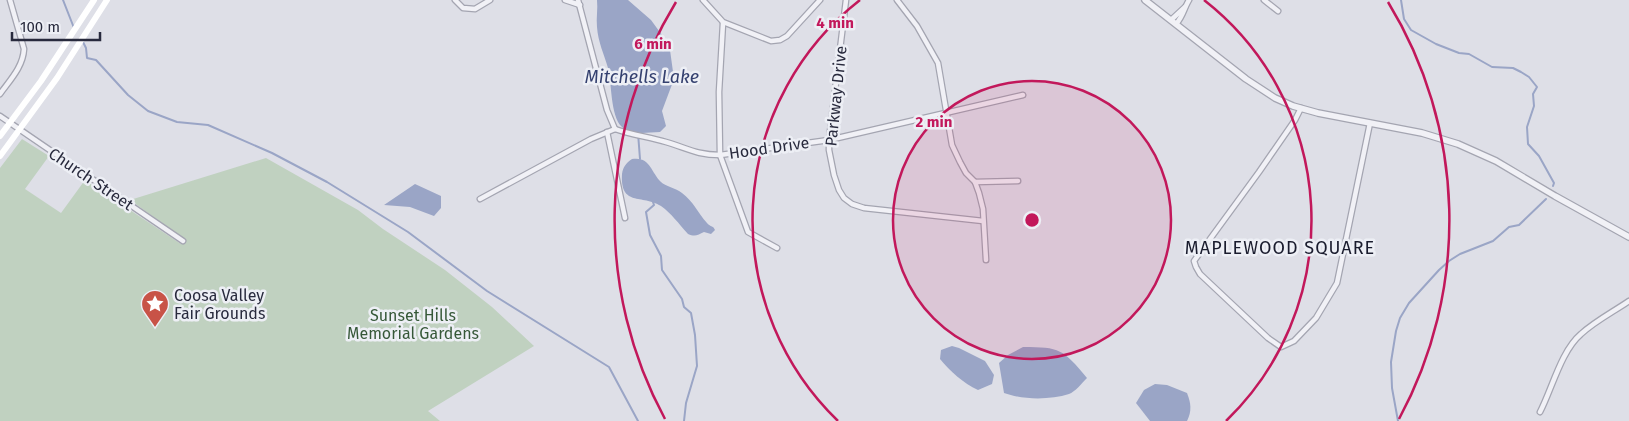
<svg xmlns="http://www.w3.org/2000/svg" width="1629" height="421" viewBox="0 0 1629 421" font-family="'Fira Sans',sans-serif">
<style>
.green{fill:#c0d1c0}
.water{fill:#9aa5c6}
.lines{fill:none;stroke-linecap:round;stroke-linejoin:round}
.stream{stroke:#9aa5c6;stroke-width:2}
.minor-casing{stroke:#a4a5b1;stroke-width:7}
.tertiary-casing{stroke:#a4a5b1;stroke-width:8}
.minor{stroke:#f1f1f6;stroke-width:4.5}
.tertiary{stroke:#f1f1f6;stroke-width:5.5}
.secondary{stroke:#fff;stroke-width:6}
.ring{fill:none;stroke:#c2185b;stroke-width:2.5}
.labels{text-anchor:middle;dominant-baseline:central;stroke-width:5;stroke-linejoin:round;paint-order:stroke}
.street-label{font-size:16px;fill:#282a3d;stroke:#edeff5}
.poi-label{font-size:16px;fill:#282a3d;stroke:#edeff5;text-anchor:start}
.park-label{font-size:16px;fill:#365838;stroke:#edeff5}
.water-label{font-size:18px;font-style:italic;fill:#34406f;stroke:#edeff5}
.neighbourhood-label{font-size:18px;letter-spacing:1px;fill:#1a1c2e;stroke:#edeff5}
.centre{fill:#c2185b;stroke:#edeff5;stroke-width:2.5}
.ring-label{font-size:15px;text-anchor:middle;font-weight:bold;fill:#c2185b;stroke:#edeff5;stroke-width:5;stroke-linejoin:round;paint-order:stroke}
</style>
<rect width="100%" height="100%" fill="#dedfe7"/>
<!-- green -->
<path class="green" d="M22,139L49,156L25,189L61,213L85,180L181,244L186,240L130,200L266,158L358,210L383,229L445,270L492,307L534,346L428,411L440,421H0V168Z"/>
<!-- water -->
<g class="water">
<path d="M597,0H628L651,20L667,42L670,50L674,79L662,111L666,126L660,132C648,132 632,136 622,127C610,116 612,82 608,68C604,54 598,42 597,27C596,18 598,9 597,0Z"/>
<path d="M632,159C650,156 651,172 661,182C665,186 676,188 682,193C693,201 698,213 707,223C710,227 713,225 715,230L711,234L704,232C698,235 695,237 688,234C679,224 671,213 661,206C642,194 620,207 622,174C623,167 626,163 632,159Z"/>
<path d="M415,184L441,196V208L434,216L410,207L384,205Z"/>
<path d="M952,346L959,348L985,361L994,375L992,384L978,390C963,383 950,371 940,359L941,350Z"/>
<path d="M1023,347C1060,347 1063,349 1087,378C1082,383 1075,392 1069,394C1050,400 1023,400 1004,393L999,363L1008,355Z"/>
<path d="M1155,384L1167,385L1187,393C1191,403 1192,411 1187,421H1150L1136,403L1144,390Z"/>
</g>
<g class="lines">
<!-- stream -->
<g class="stream">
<path d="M63,0L74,28"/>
<path d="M1401,0L1404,19L1411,30L1436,44L1459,53L1469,54L1492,67L1513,68L1521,72L1529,77L1537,87L1533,94L1534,106L1527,127L1528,144L1539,156L1554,183L1553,186"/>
<path d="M83,42L86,48L87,58L96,60L128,95L148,111L177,122L208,125L272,153L327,182L408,232L487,291L609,367L638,421"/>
<path d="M638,133L640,159"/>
<path d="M653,202L654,205L646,212L650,235L661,256L662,270L682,299L684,307L691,313L695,335L697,366L686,403L684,421"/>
<path d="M1398,421L1392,388L1391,362L1396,331L1400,318L1409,303L1439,270L1449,261L1460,254L1493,241L1509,227L1519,225L1546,199"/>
</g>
<defs>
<g id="minor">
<path d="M455,0L463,8L475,9L490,0"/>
<path d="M565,0L580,5"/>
<path d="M578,0L607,110L615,129"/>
<path d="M703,0L723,22L771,41L780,40L787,36L820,0"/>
<path d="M846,0L829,140V150L834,175L839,190L844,198L852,204L864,208L983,221"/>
<path d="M897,0L917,26L938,63L952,145L960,162L966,173L975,182L979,193L983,209L986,260"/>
<path d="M1264,0L1278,11"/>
<path d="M1171,20L1185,7"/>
<path d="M723,23L719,92L720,155L748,232L777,248"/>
<path d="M1176,24C1183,17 1184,8 1189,0"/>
<path d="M0,94C10,80 23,67 24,49L10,0"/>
<path d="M1301,108L1295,120L1259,172L1194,261L1196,267L1200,274L1268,338L1281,347L1294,341L1316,318L1337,283L1370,123"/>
<path d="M0,116L183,241"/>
<path d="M615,129C632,135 649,137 666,142C687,148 696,155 720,155L829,140L1023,95"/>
<path d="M607,132L625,218"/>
<path d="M975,182L1018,181"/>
<path d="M480,199L591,139L615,129"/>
<path d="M1540,412C1552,389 1561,351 1581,334C1595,321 1613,312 1629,301"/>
</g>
<path id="tertiary" d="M1145,0L1246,79L1275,98L1293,106L1318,113L1422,133L1458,144L1496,161L1555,196L1629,237"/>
</defs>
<!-- minor casing -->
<use href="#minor" class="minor-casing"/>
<!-- tertiary casing -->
<use href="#tertiary" class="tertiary-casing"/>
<!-- minor -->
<use href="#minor" class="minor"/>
<!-- tertiary -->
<use href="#tertiary" class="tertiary"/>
<!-- secondary -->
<g class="secondary">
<path d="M0,136L41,81L94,0"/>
<path d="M0,156L57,78L107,0"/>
</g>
</g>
<!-- distance rings -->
<circle cx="1032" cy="220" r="139" fill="#c2185b" fill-opacity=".12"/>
<g class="ring">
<circle cx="1032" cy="220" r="139"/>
<path d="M838 421A279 279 0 0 1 860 0M1204 0A279 279 0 0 1 1226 421"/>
<path d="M665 419A418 418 0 0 1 676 2M1388 2A418 418 0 0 1 1399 419"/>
</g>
<!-- icons -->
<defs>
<symbol id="sight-pin" viewBox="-11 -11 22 30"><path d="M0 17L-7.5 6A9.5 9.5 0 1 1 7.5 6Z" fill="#c85347" stroke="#edeff5"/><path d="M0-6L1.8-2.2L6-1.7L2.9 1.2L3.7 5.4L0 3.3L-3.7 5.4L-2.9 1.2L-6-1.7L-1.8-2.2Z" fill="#fff"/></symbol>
</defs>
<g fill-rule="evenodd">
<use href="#sight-pin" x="139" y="288" width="32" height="43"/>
</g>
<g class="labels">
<!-- street labels -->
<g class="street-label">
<text transform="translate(836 96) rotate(-84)">Parkway Drive</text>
<text transform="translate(769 148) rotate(-8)">Hood Drive</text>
<text transform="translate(91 179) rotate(34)">Church Street</text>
</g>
<!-- poi labels -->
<g class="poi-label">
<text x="174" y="295">Coosa Valley<tspan x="174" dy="18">Fair Grounds</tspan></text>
</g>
<!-- park labels -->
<g class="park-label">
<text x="413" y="315">Sunset Hills<tspan x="413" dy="18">Memorial Gardens</tspan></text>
</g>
<!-- water labels -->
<g class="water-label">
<text x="642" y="77">Mitchells Lake</text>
</g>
<!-- neighbourhood labels -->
<g class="neighbourhood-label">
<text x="1280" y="248">MAPLEWOOD SQUARE</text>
</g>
</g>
<circle cx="1032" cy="220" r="8" class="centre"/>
<g class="ring-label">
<text x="835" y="28">4 min</text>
<text x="653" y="49">6 min</text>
<text x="934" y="127">2 min</text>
</g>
<!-- scale -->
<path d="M12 32v8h88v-8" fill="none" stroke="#282a3d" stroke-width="2.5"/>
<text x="20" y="32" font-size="15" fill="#282a3d" stroke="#edeff5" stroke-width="4" paint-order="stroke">100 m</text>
</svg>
